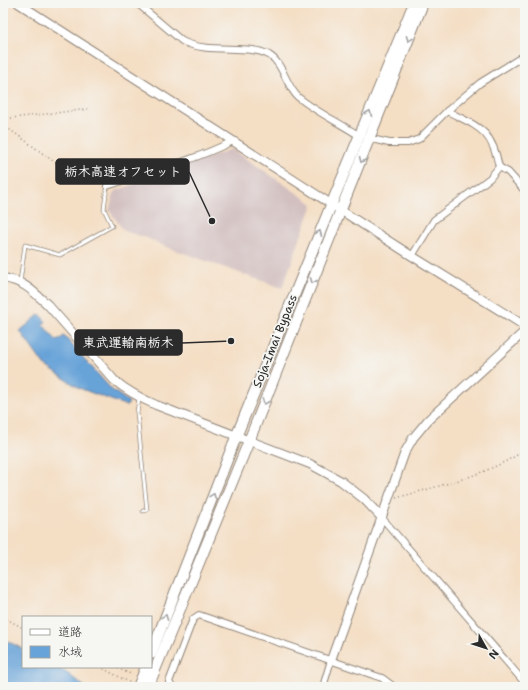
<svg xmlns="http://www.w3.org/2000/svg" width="528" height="690" viewBox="0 0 528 690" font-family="'Shantell Sans','Klee One',sans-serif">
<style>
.industrial{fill:#d2bfc0}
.water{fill:#67a3d8;stroke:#496782}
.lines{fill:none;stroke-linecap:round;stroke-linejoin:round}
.service-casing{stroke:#908478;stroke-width:4.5}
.minor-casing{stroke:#908478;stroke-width:8}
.tertiary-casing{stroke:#908478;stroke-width:10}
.primary-casing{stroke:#908478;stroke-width:12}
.path{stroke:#908478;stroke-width:1.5;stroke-dasharray:1 3;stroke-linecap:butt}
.service{stroke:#fff;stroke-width:3}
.minor{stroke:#fff;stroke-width:6}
.tertiary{stroke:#fff;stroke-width:8}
.primary{stroke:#fff;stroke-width:10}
.oneway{stroke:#a0a0a0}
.labels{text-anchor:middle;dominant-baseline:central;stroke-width:3.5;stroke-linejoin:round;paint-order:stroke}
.street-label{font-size:12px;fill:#2b2b2b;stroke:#f6f6f2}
.leader{fill:none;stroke:#2b2b2b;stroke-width:1.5}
.callout-dot{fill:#2b2b2b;stroke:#f6f6f2;stroke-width:1.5}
.callout{fill:#2b2b2b;stroke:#2b2b2b;stroke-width:1.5}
.callout-label{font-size:13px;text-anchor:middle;font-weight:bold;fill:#fff}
</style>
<rect width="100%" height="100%" fill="#f6f6f2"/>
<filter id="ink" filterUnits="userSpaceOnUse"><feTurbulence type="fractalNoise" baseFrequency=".025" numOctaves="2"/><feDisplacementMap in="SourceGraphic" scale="8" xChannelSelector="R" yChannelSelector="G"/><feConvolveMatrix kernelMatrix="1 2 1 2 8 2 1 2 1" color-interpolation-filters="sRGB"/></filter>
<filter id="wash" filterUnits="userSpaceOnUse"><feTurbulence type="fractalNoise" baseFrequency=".012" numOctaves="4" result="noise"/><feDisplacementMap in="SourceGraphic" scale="16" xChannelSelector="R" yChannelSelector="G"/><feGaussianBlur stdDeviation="0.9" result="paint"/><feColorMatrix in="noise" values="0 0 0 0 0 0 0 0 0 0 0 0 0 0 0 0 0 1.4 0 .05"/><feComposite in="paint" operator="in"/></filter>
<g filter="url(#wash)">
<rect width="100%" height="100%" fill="#f4dec4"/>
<!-- industrial -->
<path class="industrial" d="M232,149L313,204L282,288L164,246L147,238L124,231L109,210L115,191Z"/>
<!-- water -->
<g class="water">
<path d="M40,314L46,322L42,324L57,341L64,336L112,390L129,402L127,406L79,388L44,365L20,331Z"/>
<path d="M3,639L23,649V667H57L64,671L85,687H3Z"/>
</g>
</g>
<g filter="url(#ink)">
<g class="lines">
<defs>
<g id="service">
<path d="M20,282L25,245L60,255L112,226L104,209L107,186"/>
<path d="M139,398L137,413L147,510L143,511"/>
</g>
<g id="minor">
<path d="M137,3L182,41C209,55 246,43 269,55C283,63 286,86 298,97C315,111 336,121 355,133"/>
<path d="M376,140L389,143H408L419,139L447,111L480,83L525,55"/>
<path d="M499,167L508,172L525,191"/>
<path d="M107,186C149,172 193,161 233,141"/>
<path d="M412,256L434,220L490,178L499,167C492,129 478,127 447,111"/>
<path d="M382,518L525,683"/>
<path d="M172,687L169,682L193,619L199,615L382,678L394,687"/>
<path d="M323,687L331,660"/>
</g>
<g id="tertiary">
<path d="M18,3L412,256L525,326"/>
<path d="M3,278C24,281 33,291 48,305L114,380C127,391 140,398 156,405L310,464L341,481L364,499L382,518"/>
<path d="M331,660L405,452L413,438L428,420L525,331"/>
</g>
<g id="primary">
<path d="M151,654L236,437L414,3"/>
<path d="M138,687L146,667"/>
<path d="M148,687L249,441L423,3"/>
</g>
</defs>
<!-- service casing -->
<use href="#service" class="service-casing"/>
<!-- minor casing -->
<use href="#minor" class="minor-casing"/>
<!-- tertiary casing -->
<use href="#tertiary" class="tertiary-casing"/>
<!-- primary casing -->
<use href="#primary" class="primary-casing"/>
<!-- path -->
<g class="path">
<path d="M3,119L89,109"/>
<path d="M3,125L19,136L53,161L79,172L101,183"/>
<path d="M396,498C441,485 486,476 525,450"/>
<path d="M3,617L23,628"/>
<path d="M100,667L131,683"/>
<path d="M114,667L131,674"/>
</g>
<!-- service -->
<use href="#service" class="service"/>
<!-- minor -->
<use href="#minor" class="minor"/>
<!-- tertiary -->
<use href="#tertiary" class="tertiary"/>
<!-- primary -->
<use href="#primary" class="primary"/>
</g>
<!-- one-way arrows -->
<defs><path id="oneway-chevron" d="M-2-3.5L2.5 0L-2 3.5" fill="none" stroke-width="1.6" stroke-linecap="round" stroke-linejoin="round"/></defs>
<g class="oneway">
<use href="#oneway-chevron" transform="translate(409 39) rotate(111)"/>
<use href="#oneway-chevron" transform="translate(369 113) rotate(-68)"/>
<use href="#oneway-chevron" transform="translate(362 160) rotate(112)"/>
<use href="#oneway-chevron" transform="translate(319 233) rotate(-68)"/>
<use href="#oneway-chevron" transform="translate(313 281) rotate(112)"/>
<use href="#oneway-chevron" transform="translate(265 402) rotate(112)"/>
<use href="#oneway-chevron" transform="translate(213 496) rotate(-69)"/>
<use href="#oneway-chevron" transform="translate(165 617) rotate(-69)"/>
</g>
</g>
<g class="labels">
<!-- street labels -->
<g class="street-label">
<text transform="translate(275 341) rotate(-68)">Soja-Imai Bypass</text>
</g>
</g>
<!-- callouts -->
<path class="leader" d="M212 221L189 172M231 341L182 343"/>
<g class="callout-dot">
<circle cx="212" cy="221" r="4"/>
<circle cx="231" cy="341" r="4"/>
</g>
<g class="callout">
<rect x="56" y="159" width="133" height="25" rx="4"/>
<rect x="75" y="330" width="107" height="25" rx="4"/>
</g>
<g class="callout-label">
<text x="123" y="176">栃木高速オフセット</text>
<text x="128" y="347">東武運輸南栃木</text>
</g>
<!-- margin -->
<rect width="528" height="690" fill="none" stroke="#f6f6f2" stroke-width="16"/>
<!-- legend -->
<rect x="22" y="616" width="130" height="52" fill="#f6f6f2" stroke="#a5a5a2"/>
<rect x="30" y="629" width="20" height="6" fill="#ffffff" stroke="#a5a5a2"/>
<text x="58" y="636" font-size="12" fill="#2b2b2b">道路</text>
<rect x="30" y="646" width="20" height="12" fill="#67a3d8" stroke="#a5a5a2"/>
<text x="58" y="656" font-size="12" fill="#2b2b2b">水域</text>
<!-- north arrow -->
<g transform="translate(486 648) rotate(129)" stroke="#f6f6f2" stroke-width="3" paint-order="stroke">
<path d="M0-3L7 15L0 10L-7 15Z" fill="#2b2b2b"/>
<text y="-6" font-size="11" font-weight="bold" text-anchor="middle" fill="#2b2b2b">N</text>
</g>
</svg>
